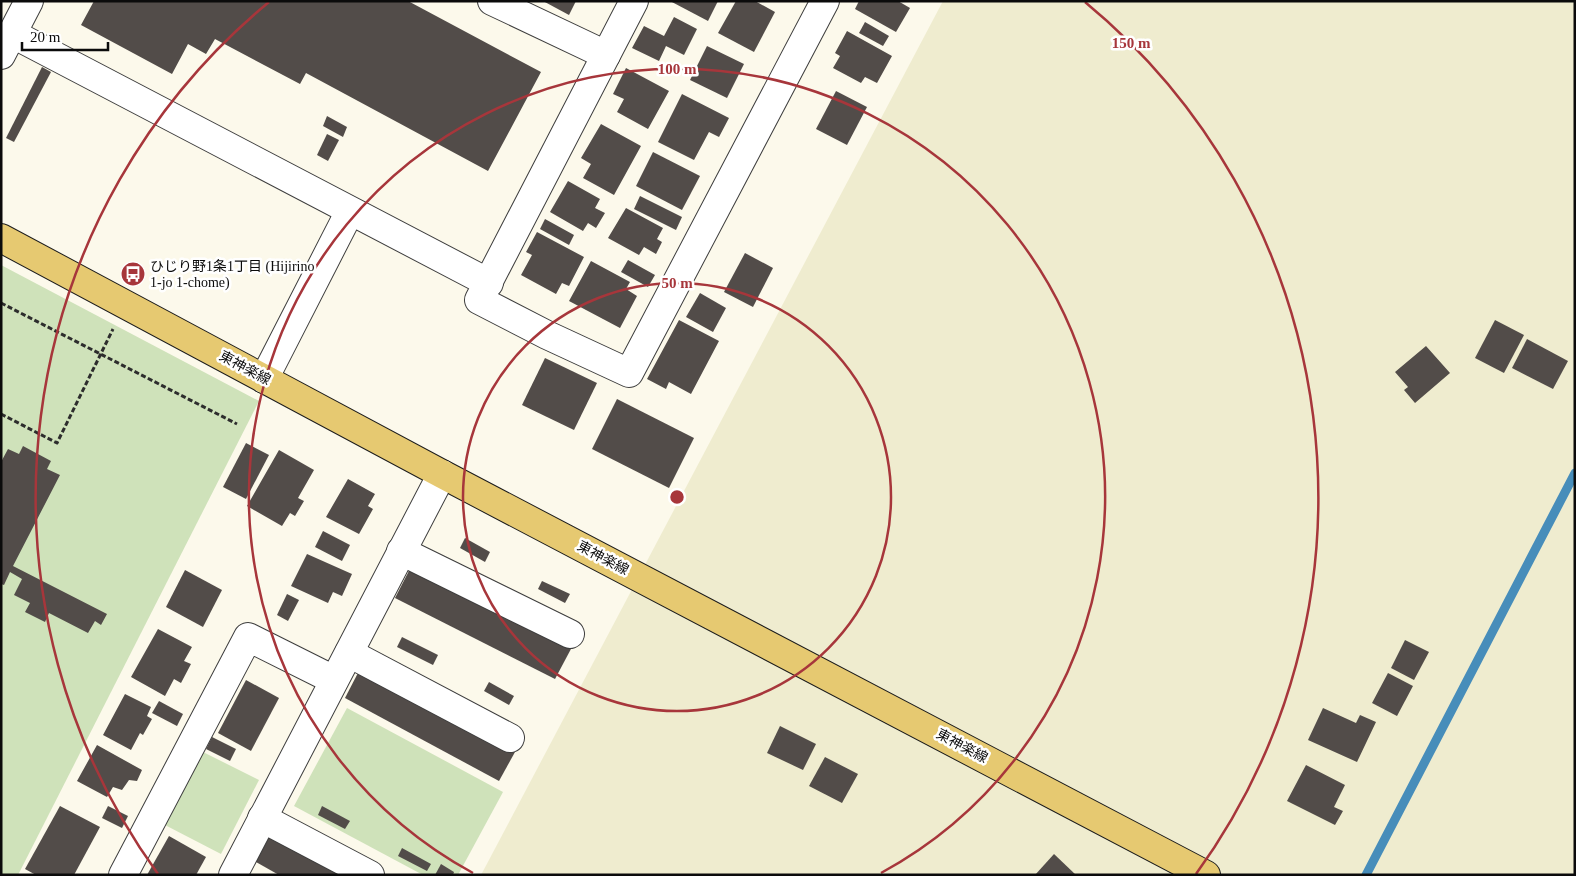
<svg xmlns="http://www.w3.org/2000/svg" width="1576" height="876" viewBox="0 0 1576 876" font-family="'Times New Roman','Noto Sans JP',serif">
<style>
.farmland{fill:#efeccf}
.green{fill:#cfe2ba}
.lines{fill:none;stroke-linecap:round;stroke-linejoin:round}
.stream{stroke:#478dba;stroke-width:9}
.building{fill:#524c49}
.minor-casing{stroke:#3e3e3e;stroke-width:30}
.major-casing{stroke:#1c1c1c;stroke-width:30}
.path{stroke:#2d2d2d;stroke-width:3;stroke-dasharray:5 2.5;stroke-linecap:butt}
.minor{stroke:#fff;stroke-width:28}
.major{stroke:#e6c971;stroke-width:28}
.ring{fill:none;stroke:#a7363b;stroke-width:2.5}
.labels{text-anchor:middle;dominant-baseline:central;stroke-width:5;stroke-linejoin:round;paint-order:stroke}
.poi-label{font-size:14px;fill:#0b0b0b;stroke:#fff;text-anchor:start}
.street-label{font-size:14px;fill:#0b0b0b;stroke:#fff}
.centre{fill:#a7363b;stroke:#fff;stroke-width:2.5}
.ring-label{font-size:15px;text-anchor:middle;font-weight:bold;fill:#a7363b;stroke:#fff;stroke-width:5;stroke-linejoin:round;paint-order:stroke}
</style>
<rect width="100%" height="100%" fill="#fcf9eb"/>
<!-- farmland -->
<path class="farmland" d="M943,1H1575V875H481Z"/>
<!-- green -->
<g class="green">
<path d="M1,265L259,401L18,875H1Z"/>
<path d="M347,708L503,792L458,875H423L294,806Z"/>
<path d="M201,751L259,780L221,854L163,824Z"/>
</g>
<g class="lines">
<!-- stream -->
<path class="stream" d="M1366,875L1575,473"/>
</g>
<!-- building -->
<g class="building">
<path d="M94,1H408L541,72L488,171L306,73L300,84L215,39L206,54L188,44L172,74L81,25Z"/>
<path d="M543,1H576L569,15Z"/>
<path d="M670,1H718L708,21Z"/>
<path d="M736,1H755L775,12L754,52L718,33Z"/>
<path d="M859,1H898L910,8L896,32L855,9Z"/>
<path d="M674,17L697,29L684,55L666,46L659,61L632,48L644,26L664,36Z"/>
<path d="M865,22L889,36L883,46L859,33Z"/>
<path d="M847,31L892,56L877,83L865,77L861,83L833,68L840,56L835,53Z"/>
<path d="M707,46L744,64L727,98L690,80Z"/>
<path d="M42,67L51,72L14,142L6,138Z"/>
<path d="M626,68L669,91L648,129L617,112L624,99L613,94Z"/>
<path d="M836,91L867,107L847,145L816,129Z"/>
<path d="M682,94L729,118L719,137L709,132L694,160L658,142Z"/>
<path d="M327,116L347,127L343,137L323,126Z"/>
<path d="M601,124L641,146L614,195L583,178L591,164L581,158Z"/>
<path d="M327,134L339,140L328,161L317,155Z"/>
<path d="M653,152L700,176L682,210L636,186Z"/>
<path d="M568,181L600,199L595,208L605,213L596,228L588,223L583,231L550,212Z"/>
<path d="M640,196L682,217L676,230L634,209Z"/>
<path d="M626,208L663,228L657,239L662,242L656,254L644,247L639,255L608,238Z"/>
<path d="M545,219L574,235L569,245L540,229Z"/>
<path d="M537,232L584,257L569,286L562,283L556,294L521,275L532,255L526,252Z"/>
<path d="M745,253L773,268L753,307L724,292Z"/>
<path d="M628,260L655,275L648,287L621,272Z"/>
<path d="M591,261L630,282L626,289L637,296L620,328L569,301Z"/>
<path d="M700,293L726,308L713,332L686,317Z"/>
<path d="M679,320L719,341L691,394L669,382L666,389L647,379Z"/>
<path d="M1495,320L1524,335L1504,373L1475,358Z"/>
<path d="M1527,339L1568,361L1553,389L1512,368Z"/>
<path d="M1426,346L1450,373L1415,403L1404,390L1408,387L1395,372Z"/>
<path d="M545,358L597,383L574,430L522,405Z"/>
<path d="M617,399L694,438L669,488L592,449Z"/>
<path d="M246,443L269,455L246,499L223,487Z"/>
<path d="M23,446L51,461L47,469L60,475L13,566L107,614L101,625L95,621L88,633L49,613L45,622L25,612L30,603L14,595L22,579L10,572L4,585L1,584V462L8,449L19,454Z"/>
<path d="M279,450L314,470L298,498L304,501L295,516L290,513L282,526L247,506Z"/>
<path d="M348,479L375,494L368,506L373,509L359,534L326,517Z"/>
<path d="M323,531L350,545L342,561L315,547Z"/>
<path d="M465,538L490,552L485,562L460,548Z"/>
<path d="M307,554L352,574L342,596L333,592L328,603L291,586Z"/>
<path d="M412,565L572,647L555,679L395,598Z"/>
<path d="M185,570L222,590L203,627L166,607Z"/>
<path d="M542,581L570,594L565,603L538,589Z"/>
<path d="M287,594L299,600L288,621L277,615Z"/>
<path d="M158,629L192,647L184,661L191,664L181,683L174,679L165,696L131,677Z"/>
<path d="M402,637L438,655L433,665L397,647Z"/>
<path d="M1405,640L1429,652L1414,680L1391,668Z"/>
<path d="M360,669L515,752L499,781L345,698Z"/>
<path d="M1388,673L1413,686L1397,716L1372,703Z"/>
<path d="M246,680L279,698L251,751L218,733Z"/>
<path d="M489,682L514,696L509,705L484,691Z"/>
<path d="M125,694L151,707L147,716L152,719L143,735L140,733L131,750L103,735Z"/>
<path d="M159,701L183,714L177,726L152,713Z"/>
<path d="M1323,708L1356,723L1360,715L1376,722L1357,762L1308,740Z"/>
<path d="M780,726L816,744L803,770L767,753Z"/>
<path d="M212,737L236,749L230,761L206,749Z"/>
<path d="M97,745L142,770L137,781L129,780L122,790L113,787L107,797L77,781Z"/>
<path d="M825,757L858,774L842,803L809,786Z"/>
<path d="M1306,765L1345,785L1334,807L1343,811L1335,825L1287,801Z"/>
<path d="M60,806L100,827L74,875H36L25,869Z"/>
<path d="M108,806L128,816L122,828L102,818Z"/>
<path d="M322,806L350,821L345,829L318,815Z"/>
<path d="M271,833L349,875H279L256,862Z"/>
<path d="M169,836L206,857L196,875H147Z"/>
<path d="M402,848L431,864L427,871L398,856Z"/>
<path d="M1054,854L1076,875H1035Z"/>
<path d="M441,864L454,872L453,875H435Z"/>
</g>
<g class="lines">
<defs>
<g id="minor">
<path d="M492,1L606,55"/>
<path d="M634,1L479,300L547,335L629,373L825,1"/>
<path d="M13,34L489,283"/>
<path d="M1,55L29,1"/>
<path d="M264,379L350,211"/>
<path d="M401,551L570,634"/>
<path d="M349,653L510,738"/>
<path d="M262,818L370,875"/>
<path d="M123,875L248,637L334,680"/>
<path d="M233,875L442,474"/>
</g>
<path id="major" d="M1,238L442,474L1206,875"/>
</defs>
<!-- minor casing -->
<use href="#minor" class="minor-casing"/>
<!-- major casing -->
<use href="#major" class="major-casing"/>
<!-- path -->
<g class="path">
<path d="M1,303L237,424"/>
<path d="M1,414L57,443L113,329"/>
</g>
<!-- minor -->
<use href="#minor" class="minor"/>
<!-- major -->
<use href="#major" class="major"/>
</g>
<!-- distance rings -->
<g class="ring">
<circle cx="677" cy="497" r="214"/>
<path d="M473 873A428 428 0 1 1 881 873"/>
<path d="M158 874A642 642 0 0 1 269 2M1085 2A642 642 0 0 1 1196 874"/>
</g>
<!-- icons -->
<defs>
<symbol id="bus-disc" viewBox="-11 -11 22 22"><circle r="9.5" fill="#a7363b" stroke="#fff"/><path d="M-5-6H5V4H4V6H2V4H-2V6H-4V4H-5ZM-3.5-4V0h7V-4ZM-3.5 1.2v1.5H-2V1.2ZM2 1.2v1.5H3.5V1.2Z" fill="#fff"/></symbol>
</defs>
<g fill-rule="evenodd">
<use href="#bus-disc" x="119" y="260" width="28" height="28"/>
</g>
<g class="labels">
<!-- poi labels -->
<g class="poi-label">
<text x="150" y="266">ひじり野1条1丁目 (Hijirino<tspan x="150" dy="16">1-jo 1-chome)</tspan></text>
</g>
<!-- street labels -->
<g class="street-label">
<text transform="translate(245 368) rotate(28)">東神楽線</text>
<text transform="translate(603 558) rotate(28)">東神楽線</text>
<text transform="translate(962 746) rotate(28)">東神楽線</text>
</g>
</g>
<circle cx="677" cy="497" r="8" class="centre"/>
<g class="ring-label">
<text x="1131" y="48">150 m</text>
<text x="677" y="74">100 m</text>
<text x="677" y="288">50 m</text>
</g>
<!-- border -->
<rect width="1576" height="876" fill="none" stroke="#0b0b0b" stroke-width="5"/>
<!-- scale -->
<path d="M22 42v8h86v-8" fill="none" stroke="#0b0b0b" stroke-width="2.5"/>
<text x="30" y="42" font-size="15" fill="#0b0b0b" stroke="#ffffff" stroke-width="4" paint-order="stroke">20 m</text>
</svg>
